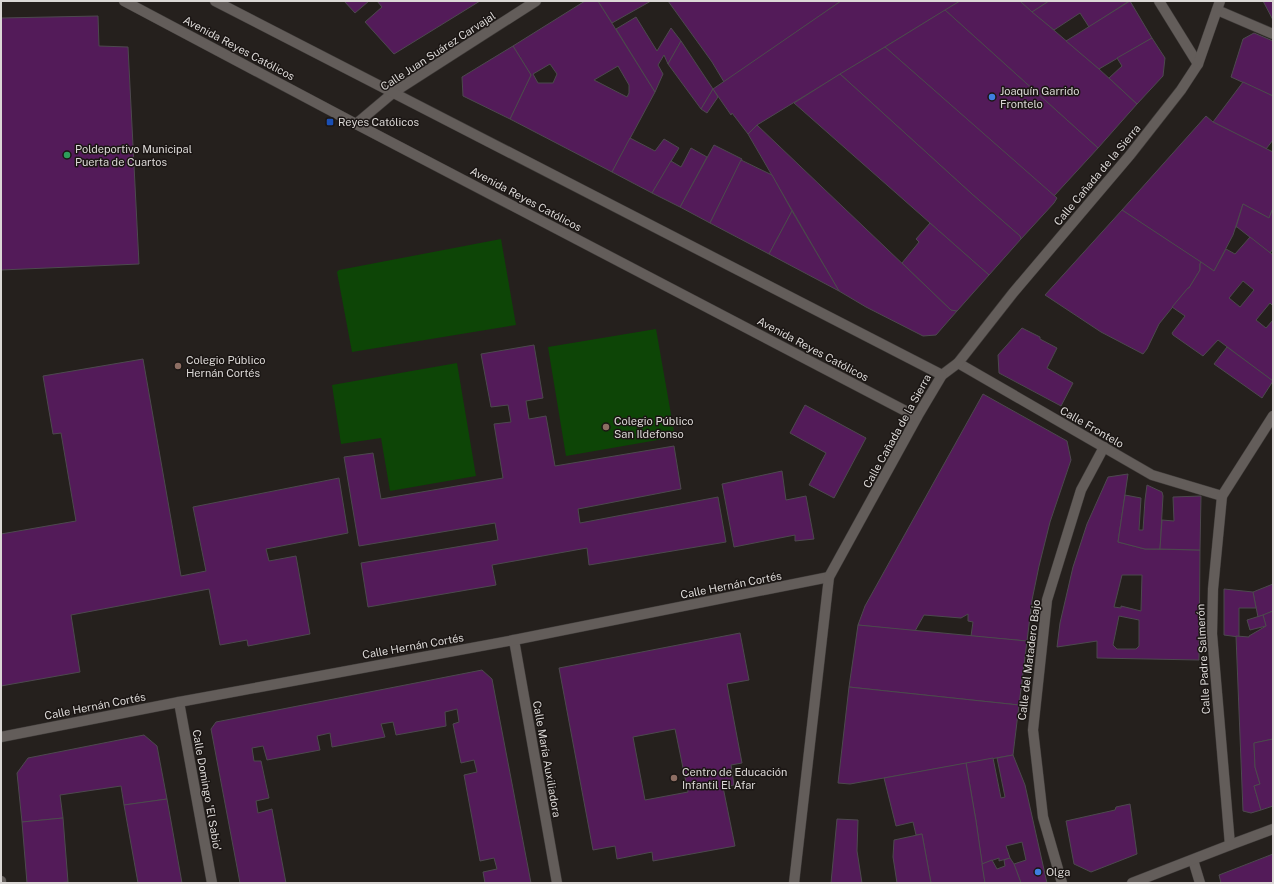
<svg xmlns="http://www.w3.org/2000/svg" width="1274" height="884" viewBox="0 0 1274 884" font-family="'Public Sans',sans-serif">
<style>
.green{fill:#0d4506}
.building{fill:#531b59;stroke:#4d494e;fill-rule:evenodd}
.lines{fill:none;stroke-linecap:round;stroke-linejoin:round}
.street-casing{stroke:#3f3b39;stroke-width:11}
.secondary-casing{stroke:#3f3b39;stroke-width:11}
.street{stroke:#635d5a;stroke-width:10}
.secondary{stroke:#635d5a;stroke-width:10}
.shop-dot{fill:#3f7fe0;stroke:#1b1614;stroke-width:1.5}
.transit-dot{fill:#1a4fb4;stroke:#1b1614;stroke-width:1.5}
.leisure-dot{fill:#2e9e5b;stroke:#1b1614;stroke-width:1.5}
.education-dot{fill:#8d6e63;stroke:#1b1614;stroke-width:1.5}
.labels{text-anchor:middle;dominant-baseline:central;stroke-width:3;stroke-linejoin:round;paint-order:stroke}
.street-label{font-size:11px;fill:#dbd8d6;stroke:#1b1614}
.poi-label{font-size:11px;fill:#dbd8d6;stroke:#1b1614;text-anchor:start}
</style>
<rect width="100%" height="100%" fill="#25201d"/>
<!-- green -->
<g class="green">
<path d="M501,239L516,325L352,352L337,272L339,270Z"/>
<path d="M656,329L675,437L566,456L548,347Z"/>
<path d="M457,363L476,476L390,491L381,438L341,444L332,385Z"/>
</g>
<!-- building -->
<g class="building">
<path d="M344,1H369L355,13Z"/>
<path d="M377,1H480L394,54L365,22L382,7Z"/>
<path d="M585,1H598L655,92L612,172L510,119L531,75L513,46ZM550,64L557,74L553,83H538L533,74ZM618,66L629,85V93L627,97L594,80Z"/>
<path d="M598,1H651L612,23Z"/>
<path d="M668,1H841L724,82L712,62Z"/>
<path d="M841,1H960L757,125L748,134L732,113L731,115L713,89Z"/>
<path d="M960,1H1020L1099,69L1137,104L1098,148L945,10Z"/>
<path d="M1020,1H1049L1032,12Z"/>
<path d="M1049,1H1129L1089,27L1080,13L1054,30L1032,12Z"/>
<path d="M1130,1L1152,38L1099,69L1066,41Z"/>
<path d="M1263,1H1273V20Z"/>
<path d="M945,10L1098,148L1054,196L885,47Z"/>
<path d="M98,16L99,46L128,47L139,264L1,270V18Z"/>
<path d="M636,17L657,51L671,28L681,41L668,64L664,55L658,65L663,74L655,92L616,29Z"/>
<path d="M1254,33L1273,41V96L1231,77L1243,39Z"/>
<path d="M1152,38L1165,58L1163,76L1137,104L1109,78L1122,66L1117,58Z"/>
<path d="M681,41L713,89L701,109L668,64Z"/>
<path d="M513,46L531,75L510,119L463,96L462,77Z"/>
<path d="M885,47L1057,198L1054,203L1021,239L1020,236L972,194L840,74Z"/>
<path d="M840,74L972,194L1020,236L1021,239L989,275L794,103Z"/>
<path d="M1243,82L1273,96V140L1266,149L1213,122Z"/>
<path d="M713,89L718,97L707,113L701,109Z"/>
<path d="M1206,116L1213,122L1273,152V208L1269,218L1243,204L1233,235L1214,271L1122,210Z"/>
<path d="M757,125L951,310L957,311L936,335L923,336L866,307L839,291L748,134Z"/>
<path d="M630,138L655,151L664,139L679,148L652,193L612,172Z"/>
<path d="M714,145L742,159L710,223L680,207Z"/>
<path d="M691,148L707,157L680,207L652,193L671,161L681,167Z"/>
<path d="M741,160L772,175L792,211L769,254L710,223Z"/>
<path d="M1243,204L1269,218L1273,208V249L1270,253L1237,227H1236Z"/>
<path d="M1122,210L1201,262L1200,264V270L1189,288H1188L1159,324L1147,349L1143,354L1101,332L1045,295Z"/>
<path d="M792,211L839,291L769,254Z"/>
<path d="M930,223L989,275L957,311L951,310L902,263L919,242L916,239Z"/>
<path d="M1250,237L1273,255V306L1270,303L1256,320L1266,328L1273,320V381L1218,340L1203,356L1173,335L1172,333L1185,316L1172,307L1188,288H1189L1200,270V264L1201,262L1214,271L1226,249L1235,254ZM1243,281L1254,290L1240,307L1229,298Z"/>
<path d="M1022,328L1040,337V339L1057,348L1047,368L1073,383L1061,406L999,373L998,355Z"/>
<path d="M534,345L543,398L526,401L529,419L546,416L555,466L674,446L681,489L578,509L580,523L718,497L726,542L589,565L587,548L492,565L496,585L368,607L361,563L498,540L495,523L359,546L344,457L373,453L381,499L503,478L494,424L511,422L508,405L491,407L481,354Z"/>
<path d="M1227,347L1273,381L1262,398L1214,364Z"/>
<path d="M143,359L181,576L206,571L193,507L339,478L348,533L266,549L269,561L296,556L310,634L248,646L247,640L220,645L209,589L71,615L80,672L1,686V534L76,521L61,433L53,434L43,376Z"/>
<path d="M983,394L1067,441L1071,460L1050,522L1039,566L1032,600L1027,641L971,636L973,622L968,621V614L961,618L924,615L915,631L858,625L865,606Z"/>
<path d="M805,405L866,438L834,498L809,485L826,453L790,433Z"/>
<path d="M782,471L786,500L806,496L814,539L795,541V535L734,547L722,484Z"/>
<path d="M1128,474L1118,542L1145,549L1200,550L1199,660L1097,658V641L1057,647L1060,623L1073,567L1087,524L1108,477ZM1122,575H1142L1141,611L1121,606V608L1114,607ZM1119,616L1139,620V646L1136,649H1117L1113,645Z"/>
<path d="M1147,485L1162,492L1163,496L1160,549H1145L1118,542L1125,495L1141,498L1139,530H1143L1145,500Z"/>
<path d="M1201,496L1200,550L1160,549L1162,520L1174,521L1173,497Z"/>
<path d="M1273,584V611L1258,617L1253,592Z"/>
<path d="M1224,589L1253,592L1256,608H1239V637L1224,635Z"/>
<path d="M1273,611V739L1254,743L1255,767L1260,784L1254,786L1261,810L1251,813L1243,811L1236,636L1249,637V636L1266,626L1263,615Z"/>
<path d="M1263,615L1266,626L1250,630L1247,620Z"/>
<path d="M858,625L1027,641L1019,705L849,687Z"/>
<path d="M740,633L749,680L727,684L742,763L731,765L734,785L723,787L735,846L653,861L652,852L617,859L615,846L593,850L559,668ZM675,729L688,792L645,800L633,737Z"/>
<path d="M482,670L492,679L531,883H485L483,872L497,869L494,858L480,861L464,775L477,772L474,760L461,763L453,724L459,722L457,709L445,712L446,726L396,735L393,722L381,724L385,737L332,747L330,733L317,736L320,750L267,760L263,746L252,748L254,761H261L269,798L256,801L258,813L272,809L286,883H240L211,729L216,722Z"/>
<path d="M849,687L1019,705L1013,755L850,784L838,783Z"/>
<path d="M144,735L157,746L167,799L124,805L121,786L60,795L63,818L22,822L17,773L28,758Z"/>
<path d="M1273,739V806L1261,810L1254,786L1260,784L1255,767L1254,743Z"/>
<path d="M1013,755L1025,785L1047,883H1021L1014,864L1026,860L1022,842L1006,846L1010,858L999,861V858L982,864L976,821L966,763L993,758L1001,798L1005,797L997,758Z"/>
<path d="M966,763L976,821L985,883H931L922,834L916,835L913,822L896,826L884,778Z"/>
<path d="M167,799L182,883H138L124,805Z"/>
<path d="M1130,804L1137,854L1091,872L1074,864L1066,821L1115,810L1116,807Z"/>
<path d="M63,818L68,882L56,883H27L22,822Z"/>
<path d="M837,819L858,820L857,851L862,883H831Z"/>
<path d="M922,834L931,883H897L893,857L894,840Z"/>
<path d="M1273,854V883H1221L1219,875Z"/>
<path d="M1010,858L1014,864L1021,883H985L982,864L992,860L997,869L1005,866L1004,860Z"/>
</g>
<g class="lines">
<defs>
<g id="street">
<path d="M1159,1L1198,64"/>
<path d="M1217,10L1273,34"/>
<path d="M356,124L394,92L536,1"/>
<path d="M958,363L1152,475L1222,496"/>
<path d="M514,640L557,883"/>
<path d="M179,702L212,883"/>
<path d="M1,737L179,702L514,640L829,577"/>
<path d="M1230,845L1212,634L1213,589L1222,496L1273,416"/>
<path d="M1193,860L1200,883"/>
<path d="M1,881V883"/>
<path d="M794,883L829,577L917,417L942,375L958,363L1013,293L1130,155L1181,90L1198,64L1220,1"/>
<path d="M1062,883L1043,817L1033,730L1047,600L1081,490L1104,447"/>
<path d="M1132,883L1230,845L1273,829"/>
</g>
<g id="secondary">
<path d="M124,1L356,124L917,417"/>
<path d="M215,1L942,375"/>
</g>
</defs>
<!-- street casing -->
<use href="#street" class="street-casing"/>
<!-- secondary casing -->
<use href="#secondary" class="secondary-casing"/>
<!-- street -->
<use href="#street" class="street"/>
<!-- secondary -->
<use href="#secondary" class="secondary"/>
</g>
<!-- markers -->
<g class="shop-dot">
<circle cx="992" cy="97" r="4"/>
<circle cx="1038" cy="872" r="4"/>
</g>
<rect class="transit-dot" x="326" y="118" width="8" height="8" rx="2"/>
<circle class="leisure-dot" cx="67" cy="155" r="4"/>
<g class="education-dot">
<circle cx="178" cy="366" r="4"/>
<circle cx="606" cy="427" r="4"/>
<circle cx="674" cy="778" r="4"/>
</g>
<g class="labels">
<!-- street labels -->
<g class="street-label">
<text transform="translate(239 48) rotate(28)">Avenida Reyes Católicos</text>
<text transform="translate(438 51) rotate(-33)">Calle Juan Suárez Carvajal</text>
<text transform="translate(1097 175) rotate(-50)">Calle Cañada de la Sierra</text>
<text transform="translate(526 199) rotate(28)">Avenida Reyes Católicos</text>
<text transform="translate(813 349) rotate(28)">Avenida Reyes Católicos</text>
<text transform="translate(1092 427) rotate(30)">Calle Frontelo</text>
<text transform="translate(897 431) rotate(-61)">Calle Cañada de la Sierra</text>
<text transform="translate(731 585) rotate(-11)">Calle Hernán Cortés</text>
<text transform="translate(413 646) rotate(-10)">Calle Hernán Cortés</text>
<text transform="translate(1203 659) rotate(-93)">Calle Padre Salmerón</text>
<text transform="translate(1029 660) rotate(-83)">Calle del Matadero Bajo</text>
<text transform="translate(95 706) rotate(-11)">Calle Hernán Cortés</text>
<text transform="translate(547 759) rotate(80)">Calle María Auxiliadora</text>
<text transform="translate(207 790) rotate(80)">Calle Domingo 'El Sabio'</text>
</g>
<!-- poi labels -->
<g class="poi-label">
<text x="1000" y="91">Joaquín Garrido<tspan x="1000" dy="13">Frontelo</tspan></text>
<text x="338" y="122">Reyes Católicos</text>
<text x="75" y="149">Poldeportivo Municipal<tspan x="75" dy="13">Puerta de Cuartos</tspan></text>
<text x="186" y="360">Colegio Público<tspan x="186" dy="13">Hernán Cortés</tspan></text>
<text x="614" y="421">Colegio Público<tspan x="614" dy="13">San Ildefonso</tspan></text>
<text x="682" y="772">Centro de Educación<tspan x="682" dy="13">Infantil El Afar</tspan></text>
<text x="1046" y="872">Olga</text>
</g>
</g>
<!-- border -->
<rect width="1274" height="884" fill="none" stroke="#dbd8d6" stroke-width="4"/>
</svg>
